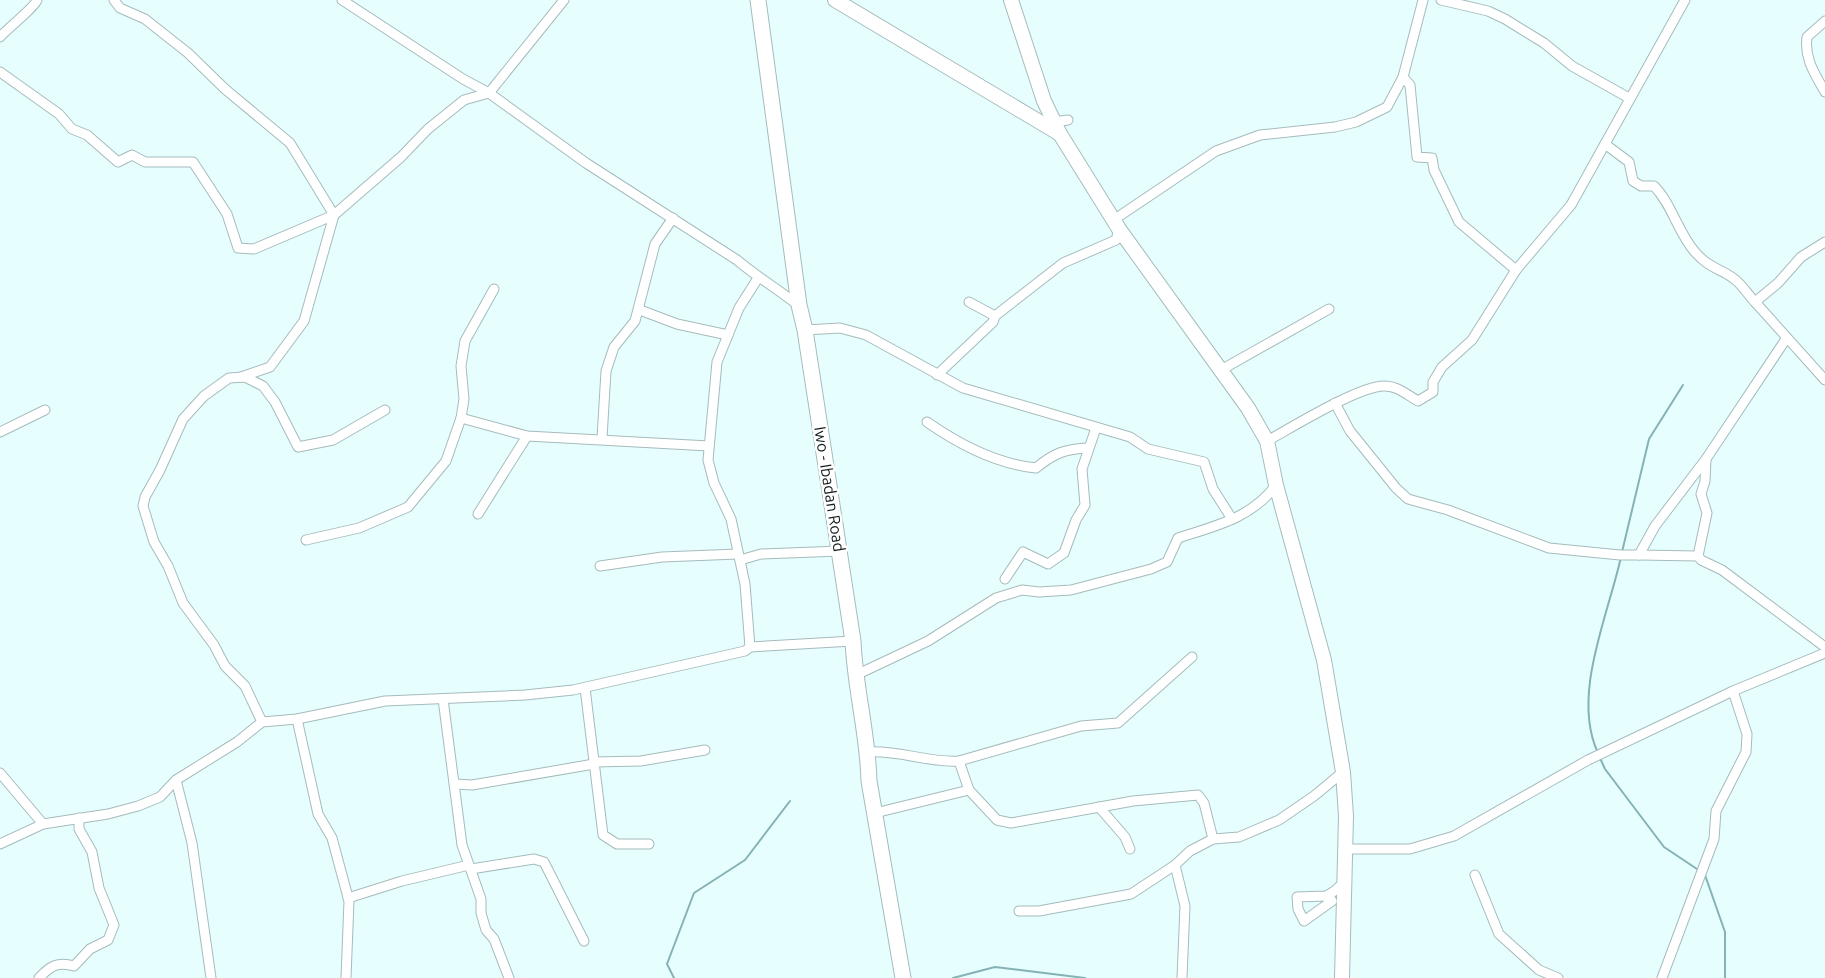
<svg xmlns="http://www.w3.org/2000/svg" width="1825" height="978" viewBox="0 0 1825 978" font-family="Ubuntu,sans-serif">
<style>
.lines{fill:none;stroke-linecap:round;stroke-linejoin:round}
.stream{stroke:#85b2b5;stroke-width:2}
.street-casing{stroke:#a5bbbc;stroke-width:11}
.secondary-casing{stroke:#a5bbbc;stroke-width:16}
.primary-casing{stroke:#a5bbbc;stroke-width:17}
.street{stroke:#fff;stroke-width:9}
.secondary{stroke:#fff;stroke-width:14}
.primary{stroke:#fff;stroke-width:15}
.labels{text-anchor:middle;dominant-baseline:central;stroke-width:5;stroke-linejoin:round;paint-order:stroke}
.street-label{font-size:16px;fill:#131b1b;stroke:#fff}
</style>
<rect width="100%" height="100%" fill="#e7feff"/>
<g class="lines">
<!-- stream -->
<g class="stream">
<path d="M1622,552L1649,439L1683,385"/>
<path d="M1598,753C1571,696 1608,616 1621,557"/>
<path d="M1600,758L1605,769L1664,847L1700,871"/>
<path d="M1705,875L1725,932V978"/>
<path d="M674,978L667,964L694,893L745,860L790,801"/>
<path d="M953,978L995,967L1085,978"/>
</g>
<defs>
<g id="street">
<path d="M114,0L120,8L145,19L188,53L225,89L290,143L334,215L304,321L270,367L241,377"/>
<path d="M342,0L463,79L489,93L586,163L737,260C757,277 778,289 798,305"/>
<path d="M1441,0L1488,11L1505,19L1544,43L1572,66L1629,98"/>
<path d="M1825,21L1807,37C1804,59 1815,74 1825,92"/>
<path d="M0,37C8,28 35,7 37,0"/>
<path d="M0,72L59,114L72,129L87,135L118,162L132,155L145,162H193L227,214L238,248L254,249L334,215L401,157L428,129L464,100L489,93L564,0"/>
<path d="M1403,77L1410,85L1417,157L1432,158L1434,170L1459,222L1516,270"/>
<path d="M1054,122L1068,120"/>
<path d="M1605,144L1629,162L1633,181L1641,186H1654C1672,204 1678,233 1695,252C1709,268 1719,268 1733,278C1742,284 1748,295 1755,302"/>
<path d="M1115,219L1216,151L1260,135L1335,127L1356,122L1387,107L1403,77L1423,0"/>
<path d="M1825,242L1801,257L1778,283L1755,302L1825,380"/>
<path d="M969,302L995,316"/>
<path d="M640,310L677,324L728,335"/>
<path d="M805,330L840,328L866,335L963,388L1130,437L1148,449L1204,462L1213,489L1232,519"/>
<path d="M1221,370L1329,309"/>
<path d="M937,375L993,322L995,316L1063,263L1116,240L1119,229"/>
<path d="M1335,403L1350,431L1396,488L1408,499L1448,510L1549,548L1620,555H1639L1655,526L1706,459L1786,339"/>
<path d="M461,418L527,436L709,446"/>
<path d="M927,422C960,445 996,464 1036,468C1054,453 1065,449 1088,448"/>
<path d="M0,432L45,410"/>
<path d="M602,438L606,371L614,347L635,321L655,244L673,218"/>
<path d="M1267,441C1291,428 1360,385 1385,386C1398,386 1407,395 1418,401L1433,392V382L1442,367L1472,340L1516,270L1571,205L1685,0"/>
<path d="M1706,459L1705,481L1701,494L1707,513L1698,556L1701,560L1722,570L1825,647"/>
<path d="M478,514L527,436"/>
<path d="M306,540L359,528L408,507L446,461L461,418L464,399L461,366L465,341L494,289"/>
<path d="M1639,555L1698,556"/>
<path d="M740,560L761,554L840,551"/>
<path d="M600,566L662,557L738,554"/>
<path d="M1005,579L1023,552L1048,564L1064,553L1076,520L1085,505L1082,469L1096,428"/>
<path d="M750,647L745,584L731,519L714,483L708,460L717,362L739,308L758,278"/>
<path d="M854,676L928,641L996,598L1022,590L1039,592L1071,590L1151,569L1167,562L1178,538C1215,526 1252,518 1276,485"/>
<path d="M585,688L603,835L617,844H649"/>
<path d="M443,699L462,845L481,899V913L486,930L494,939L509,978"/>
<path d="M297,719L318,814L332,838L349,901L346,978"/>
<path d="M262,722L245,686L225,666L214,645L183,603L168,566L154,542L143,506L145,497L160,470L183,419L204,396L229,378L245,377L263,386L275,402L298,447L333,440L385,410"/>
<path d="M868,752C900,750 928,763 959,761L1081,726L1118,723L1192,657"/>
<path d="M959,761L969,790"/>
<path d="M593,762L641,761L705,750"/>
<path d="M0,773L43,824"/>
<path d="M176,780L192,843L211,978"/>
<path d="M455,784L472,785L594,764"/>
<path d="M1099,807L1125,837L1130,849"/>
<path d="M875,813L969,790L997,820L1011,823L1133,801L1198,795L1204,803L1213,839"/>
<path d="M0,844L43,824L108,814L138,806L160,797L176,780L237,742L262,722L297,719L385,701L525,695L573,690L745,651L750,647L853,641"/>
<path d="M1344,849H1410L1454,836L1588,760L1733,691L1825,653"/>
<path d="M1175,865L1185,906L1182,978"/>
<path d="M471,869L534,859L544,862L584,941"/>
<path d="M1475,875L1499,934L1539,970L1558,978"/>
<path d="M1328,895L1332,901L1304,921L1298,909L1297,897L1326,896C1334,892 1338,889 1344,881"/>
<path d="M348,898L402,881L469,865"/>
<path d="M1019,911H1039L1131,894L1175,865L1190,851L1213,839L1239,837L1279,820L1314,796L1343,772"/>
<path d="M39,978C50,966 58,961 74,966L90,949L108,940L114,925L99,888L92,852L79,829V818"/>
<path d="M1662,978L1714,839L1716,811L1746,752L1747,734L1733,691"/>
</g>
<g id="secondary">
<path d="M835,0L1060,134"/>
<path d="M1011,0L1044,101L1060,134L1119,229L1248,408L1267,441L1276,485L1324,660L1343,772L1346,816L1342,978"/>
</g>
<path id="primary" d="M758,0L799,305L805,330L853,641C855,689 868,734 869,781L903,978"/>
</defs>
<!-- street casing -->
<use href="#street" class="street-casing"/>
<!-- secondary casing -->
<use href="#secondary" class="secondary-casing"/>
<!-- primary casing -->
<use href="#primary" class="primary-casing"/>
<!-- street -->
<use href="#street" class="street"/>
<!-- secondary -->
<use href="#secondary" class="secondary"/>
<!-- primary -->
<use href="#primary" class="primary"/>
</g>
<g class="labels">
<!-- street labels -->
<g class="street-label">
<text transform="translate(830 489) rotate(81)">Iwo - Ibadan Road</text>
</g>
</g>
</svg>
